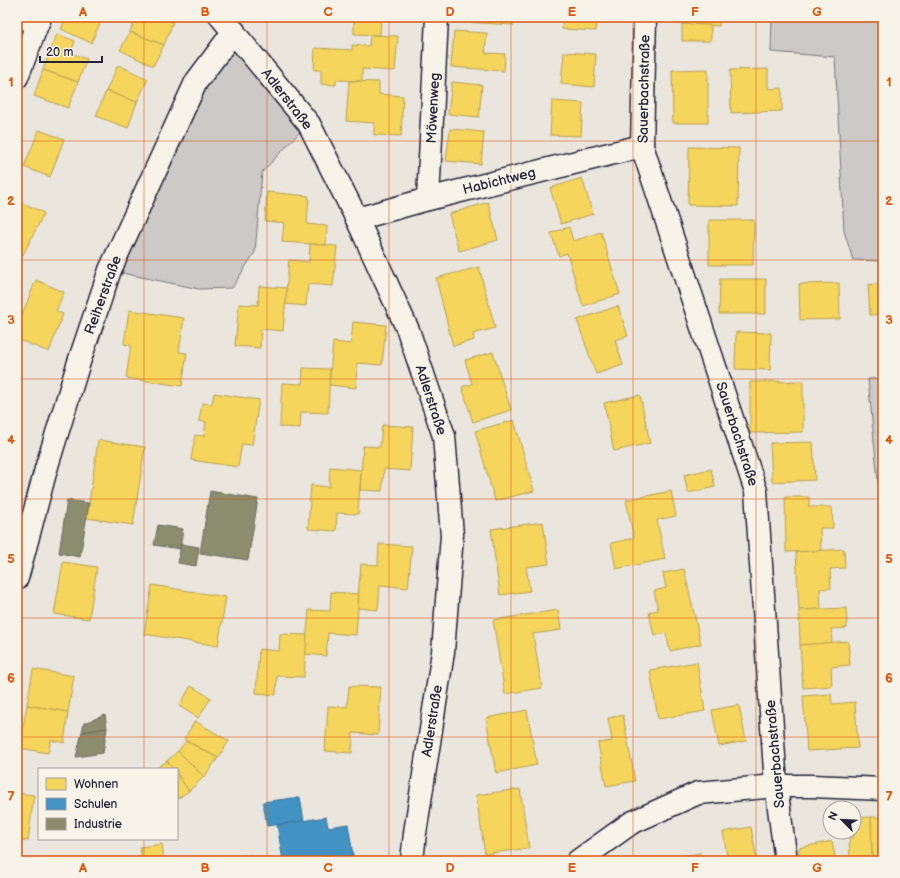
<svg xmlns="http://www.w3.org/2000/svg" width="900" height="878" viewBox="0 0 900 878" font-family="'Balsamiq Sans',sans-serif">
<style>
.green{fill:#cdc9c6;stroke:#787680}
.homes{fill:#f6d55c;stroke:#b69f52}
.schools{fill:#4393c3;stroke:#39719a}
.industry{fill:#8c8c6e;stroke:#6c6c5f}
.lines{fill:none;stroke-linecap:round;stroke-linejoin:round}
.street-casing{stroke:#22223b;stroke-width:25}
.street{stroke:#f7f3e8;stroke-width:22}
.grid{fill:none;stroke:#de560e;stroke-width:1;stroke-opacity:0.55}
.labels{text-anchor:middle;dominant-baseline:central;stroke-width:4;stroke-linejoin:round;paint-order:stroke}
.street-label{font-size:14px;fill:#22223b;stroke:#f7f3e8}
.neatline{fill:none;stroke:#de560e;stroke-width:1.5}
.grid-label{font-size:13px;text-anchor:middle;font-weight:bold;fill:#de560e}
</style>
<rect width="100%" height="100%" fill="#eae6de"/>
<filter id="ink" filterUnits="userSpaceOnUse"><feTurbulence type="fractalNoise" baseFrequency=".025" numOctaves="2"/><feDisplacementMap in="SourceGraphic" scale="8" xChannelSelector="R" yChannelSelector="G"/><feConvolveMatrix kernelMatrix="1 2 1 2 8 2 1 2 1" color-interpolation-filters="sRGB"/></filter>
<g filter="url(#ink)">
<!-- green -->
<g class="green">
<path d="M772,17H883V261L853,260L844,231L835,57L771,52Z"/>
<path d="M234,44L302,130L262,172L255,252L232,288L199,289L117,272L203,83Z"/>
<path d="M883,378V532L868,379Z"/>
</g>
<!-- homes -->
<g class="homes">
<path d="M66,17H103L91,43L61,29Z"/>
<path d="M136,17H160L173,22L164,45L130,32Z"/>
<path d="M327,17H381L380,35L354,34V20L327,19Z"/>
<path d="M463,17H515L514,25L463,22Z"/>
<path d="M563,17H597L596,31L562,29Z"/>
<path d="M673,17H720L719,26L673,23Z"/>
<path d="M682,24L711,25V41H682Z"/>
<path d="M454,31L487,33L485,53L505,54L504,71L451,67Z"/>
<path d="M130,32L164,45L153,66L120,50Z"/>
<path d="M57,34L75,41L71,53L87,59L78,82L43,70Z"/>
<path d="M370,35L398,36L395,71L362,69V81L336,80V85L321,84V70H314L315,48L352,50V45L369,46Z"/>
<path d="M564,52L596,54L594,87L561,84Z"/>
<path d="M118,65L148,79L137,102L106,91Z"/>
<path d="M708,69V123H673L672,70Z"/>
<path d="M768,69V89L782,88V111L731,113L730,70Z"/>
<path d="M43,70L78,82L68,108L34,96Z"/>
<path d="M349,81L379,82V94L403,96L401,136L374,135V123L346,121Z"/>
<path d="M452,82L482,85L479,117L448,114Z"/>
<path d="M106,91L137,102L128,128L96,116Z"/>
<path d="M552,101L583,103L581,136L550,135Z"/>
<path d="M450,129L484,132L481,164L446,161Z"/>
<path d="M39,130L64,139L50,177L24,167Z"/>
<path d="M689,147L739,148L738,206L688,205Z"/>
<path d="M582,178L593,214L561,224L550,188Z"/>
<path d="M267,192L309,196L307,224L327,226L326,245L282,242L284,223L265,221Z"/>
<path d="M17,200L44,213L23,255L17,252Z"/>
<path d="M488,202L498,240L459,251L449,214Z"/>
<path d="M709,220H754L753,265H709Z"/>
<path d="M569,227L573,241L601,232L620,294L583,306L567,253L559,256L551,233Z"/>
<path d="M310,244L337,246L333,286L308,284L306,306L285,304L289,260L309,262Z"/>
<path d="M479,267L495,328L473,334L474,340L453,346L436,278Z"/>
<path d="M720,279H766V314H719Z"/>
<path d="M36,280L64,292L56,311L63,314L49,352L17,339V327Z"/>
<path d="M839,283L840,319L800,320L799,284Z"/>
<path d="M883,283V314L870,315L868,285Z"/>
<path d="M259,286L287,288L283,331L261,329L260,348L235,346L239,304L258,305Z"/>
<path d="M618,306L628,336L615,340L623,365L596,374L577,320Z"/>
<path d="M129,310L184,318L179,352L187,353L182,386L126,378L131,345L124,344Z"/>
<path d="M353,322L386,325L382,365L357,363L356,388L329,385L333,342L351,344Z"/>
<path d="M736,332L771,333L770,370L735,369Z"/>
<path d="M493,352L511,410L473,422L462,387L472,384L465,360Z"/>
<path d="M303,368L330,369L328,413L301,412L300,428L280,427L282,383L302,384Z"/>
<path d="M803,381V432L750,433V382Z"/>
<path d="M214,393L259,400L252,445L242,444L238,467L191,460L195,435L204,436L206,422L199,421L202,403L212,404Z"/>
<path d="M640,395L650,443L614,451L604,403Z"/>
<path d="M514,420L534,491L495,501L475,431Z"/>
<path d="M382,425L413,427L410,471L384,469L382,491L360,490L363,446L380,447Z"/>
<path d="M98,440L145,447L133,525L87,518Z"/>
<path d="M813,442L815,480L772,482L770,443Z"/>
<path d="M330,467L361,470L358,514L337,513L336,531L308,529L311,485L329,487Z"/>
<path d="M711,469L715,487L688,493L684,475Z"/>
<path d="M671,491L676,516L657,520L665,559L616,569L611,543L634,538L626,500Z"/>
<path d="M785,497H809V507H832L833,528H820L821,551L786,552Z"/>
<path d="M543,522L549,564L526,567L530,591L500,595L491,529Z"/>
<path d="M379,544L412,546L408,588L380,585L378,610L357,608L361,564L378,565Z"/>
<path d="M844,549L845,568L830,569L831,588L820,589L821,609L799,610L796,552Z"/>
<path d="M63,562L97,567L89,619L54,614Z"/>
<path d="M684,569L701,644L670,651L666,633L654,636L649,612L658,610L654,591L666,588L663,573Z"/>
<path d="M152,585L226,597L218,646L144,634Z"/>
<path d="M331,592L359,594L356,635L328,633L326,656L305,654L309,610L330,611Z"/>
<path d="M846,608L847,628L831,629L832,643L800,645L799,610Z"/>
<path d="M558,610L561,630L533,634L542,688L505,694L493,620Z"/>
<path d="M280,634L307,635L304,677L277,676L276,695L256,693L259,649L279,651Z"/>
<path d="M848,641L850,665L831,667L832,686L803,688L800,645Z"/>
<path d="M697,662L705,711L658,719L650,670Z"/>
<path d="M33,669L74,676L68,712L27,705Z"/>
<path d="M191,686L211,698L198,718L179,706Z"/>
<path d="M349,686L381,687L378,735L353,733L352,753L325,751L328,706L347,707Z"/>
<path d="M831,694L832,704L855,702L858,748L807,751L803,696Z"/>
<path d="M27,705L68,712L64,743L51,740L48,753L19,748Z"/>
<path d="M739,705L746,741L719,746L712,710Z"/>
<path d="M527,710L537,765L496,773L486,718Z"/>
<path d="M623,715L635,781L606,786L598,743L612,741L608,718Z"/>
<path d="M195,721L229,741L218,758L184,739Z"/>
<path d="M186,741L218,758L204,777L178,751Z"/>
<path d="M178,751L204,777L189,791L177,774V769H173L167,761Z"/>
<path d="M167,761L173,769H155Z"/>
<path d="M177,774L189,791L177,799Z"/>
<path d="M520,789L529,848L485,854L476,795Z"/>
<path d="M17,793L34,795L28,841L17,839Z"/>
<path d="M871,817H883V858H872Z"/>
<path d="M871,817L872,858L850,859L849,838H853L854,818Z"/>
<path d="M751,827L757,861H728L723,832Z"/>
<path d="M832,841L836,861H801L798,848Z"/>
<path d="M162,844L164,861H142L140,847Z"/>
<path d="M700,853L701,861H663V860Z"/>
<path d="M252,855L253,861H225V858Z"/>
</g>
<!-- schools -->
<g class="schools">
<path d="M300,797L304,821L267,826L263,802Z"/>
<path d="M326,817L328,827L348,824L354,861H283L277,825Z"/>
</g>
<!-- industry -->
<g class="industry">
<path d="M210,491L258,499L248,560L200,553Z"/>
<path d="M67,500L89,503L80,557L59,553Z"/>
<path d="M158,525L183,529L180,549L154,545Z"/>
<path d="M181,544L199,547L196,566L178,563Z"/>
<path d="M105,715L107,728L82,732L84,723Z"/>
<path d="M107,728L103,753L76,757L82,732Z"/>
</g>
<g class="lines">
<defs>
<g id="street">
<path d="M18,17L39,20"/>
<path d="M221,17L309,124L357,219L408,330L444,436L452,535L443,652L415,833L412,861"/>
<path d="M645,17L642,146L756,491L776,786L786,861"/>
<path d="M17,77L40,17"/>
<path d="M428,199L437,17"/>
<path d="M357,219L428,199L642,146"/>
<path d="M17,578L46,469L79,362L110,270L196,82L234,31"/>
<path d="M578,861L631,823L698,793L776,786H812L883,789"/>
</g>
</defs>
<!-- street casing -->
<use href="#street" class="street-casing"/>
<!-- street -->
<use href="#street" class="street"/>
</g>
</g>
<!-- grid -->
<path class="grid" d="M144,17V769M267,17V861M389,17V861M511,17V861M633,17V861M756,17V861M17,141H883M17,260H883M17,379H883M17,499H883M17,618H883M17,737H883M144,839V861"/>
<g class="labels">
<!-- street labels -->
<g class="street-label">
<text transform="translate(644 89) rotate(-89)">Sauerbachstraße</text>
<text transform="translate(287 99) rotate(52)">Adlerstraße</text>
<text transform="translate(433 108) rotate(-87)">Möwenweg</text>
<text transform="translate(499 181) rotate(-14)">Habichtweg</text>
<text transform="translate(103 295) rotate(-70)">Reiherstraße</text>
<text transform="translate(431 400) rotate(72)">Adlerstraße</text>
<text transform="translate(737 434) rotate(72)">Sauerbachstraße</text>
<text transform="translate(432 721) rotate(-81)">Adlerstraße</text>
<text transform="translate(775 754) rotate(-95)">Sauerbachstraße</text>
</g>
</g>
<!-- margin -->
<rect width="900" height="878" fill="none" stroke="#f7f3e8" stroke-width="44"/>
<!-- legend -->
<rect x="38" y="768" width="140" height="72" fill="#f7f3e8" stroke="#a29fa3"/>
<rect x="46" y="778" width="20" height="12" fill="#f6d55c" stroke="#a29fa3"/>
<text x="74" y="788" font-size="12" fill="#22223b">Wohnen</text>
<rect x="46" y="798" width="20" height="12" fill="#4393c3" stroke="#a29fa3"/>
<text x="74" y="808" font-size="12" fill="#22223b">Schulen</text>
<rect x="46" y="818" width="20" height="12" fill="#8c8c6e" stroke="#a29fa3"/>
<text x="74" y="828" font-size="12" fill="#22223b">Industrie</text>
<!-- north arrow -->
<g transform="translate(842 820) rotate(294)"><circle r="19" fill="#f7f3e8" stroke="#a29fa3"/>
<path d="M0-3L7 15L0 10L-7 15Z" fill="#22223b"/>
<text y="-6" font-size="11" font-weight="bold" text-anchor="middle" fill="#22223b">N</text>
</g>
<!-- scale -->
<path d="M40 56v6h62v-6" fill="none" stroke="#22223b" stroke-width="2"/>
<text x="46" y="56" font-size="12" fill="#22223b" stroke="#f7f3e8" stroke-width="3" paint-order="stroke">20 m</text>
<rect x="22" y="22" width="856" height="834" class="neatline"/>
<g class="grid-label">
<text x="83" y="16">A</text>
<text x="205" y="16">B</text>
<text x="328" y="16">C</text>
<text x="450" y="16">D</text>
<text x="572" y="16">E</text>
<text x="695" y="16">F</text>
<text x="817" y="16">G</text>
<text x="11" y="86">1</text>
<text x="889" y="86">1</text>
<text x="11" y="205">2</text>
<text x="889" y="205">2</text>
<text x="11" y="324">3</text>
<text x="889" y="324">3</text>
<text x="11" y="444">4</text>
<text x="889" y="444">4</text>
<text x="11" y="563">5</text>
<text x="889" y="563">5</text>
<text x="11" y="682">6</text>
<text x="889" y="682">6</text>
<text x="11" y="801">7</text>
<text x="889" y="801">7</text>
<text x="83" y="872">A</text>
<text x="205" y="872">B</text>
<text x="328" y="872">C</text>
<text x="450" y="872">D</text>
<text x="572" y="872">E</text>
<text x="695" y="872">F</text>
<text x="817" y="872">G</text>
</g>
</svg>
